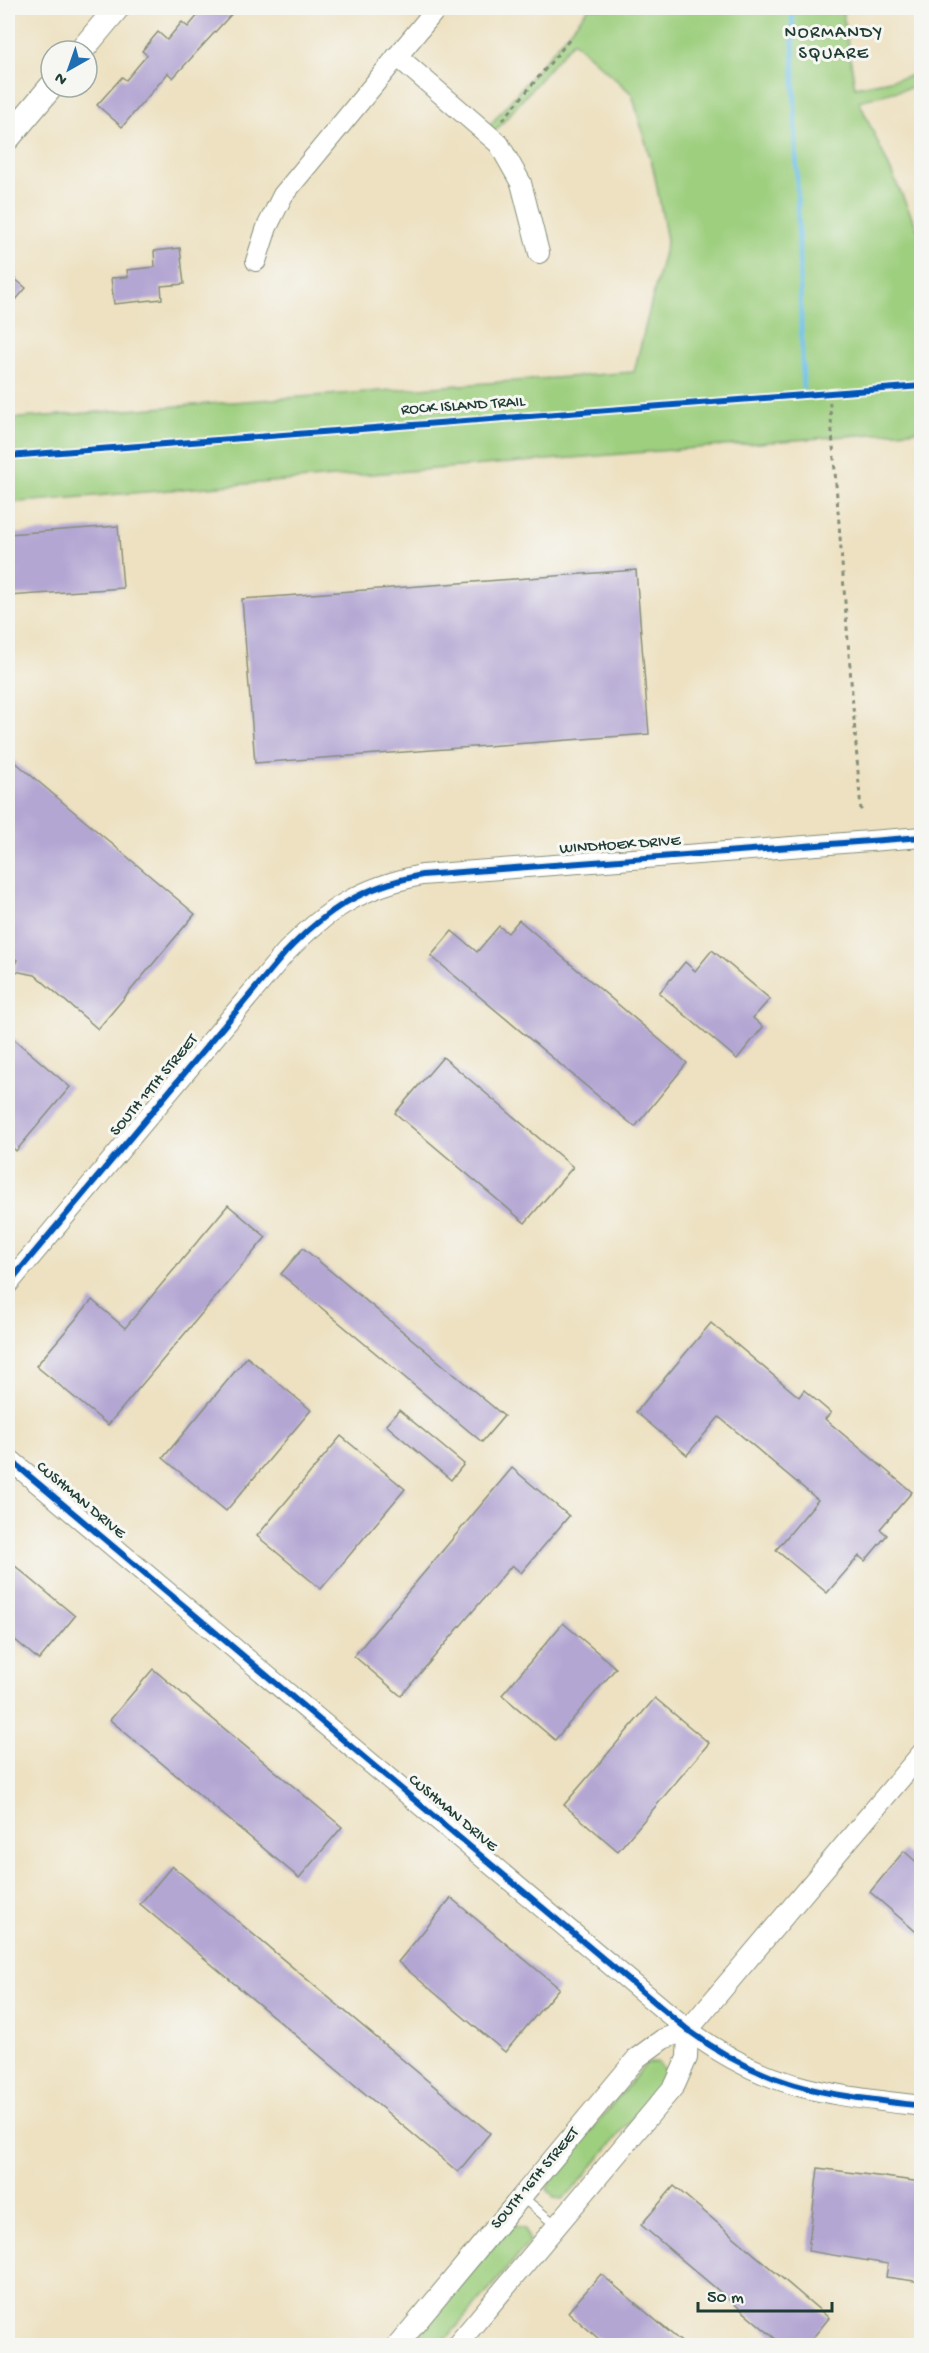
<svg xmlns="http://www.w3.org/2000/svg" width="929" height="2353" viewBox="0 0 929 2353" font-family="'Gochi Hand',sans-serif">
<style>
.green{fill:#9ecf7f;stroke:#5e865a;stroke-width:1.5}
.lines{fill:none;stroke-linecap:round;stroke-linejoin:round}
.stream{stroke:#6dc0e9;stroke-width:5}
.building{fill:#b3a6d3}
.service-casing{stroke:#868f7a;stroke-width:11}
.minor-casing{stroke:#868f7a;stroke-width:22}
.tertiary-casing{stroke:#868f7a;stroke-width:26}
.path{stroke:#868f7a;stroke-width:3;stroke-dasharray:4.5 4.5;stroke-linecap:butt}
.service{stroke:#fff;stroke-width:9}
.minor{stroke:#fff;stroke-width:20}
.tertiary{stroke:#fff;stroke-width:24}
.cycleway-casing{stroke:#f6f6f2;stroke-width:10}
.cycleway{stroke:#0057b8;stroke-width:6}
.labels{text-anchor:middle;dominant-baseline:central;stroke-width:6;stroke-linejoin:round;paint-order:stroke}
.street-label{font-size:16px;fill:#1f3d34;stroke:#f6f6f2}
.neighbourhood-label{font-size:18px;letter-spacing:1.5px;fill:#1f3d34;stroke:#f6f6f2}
</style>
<rect width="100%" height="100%" fill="#f6f6f2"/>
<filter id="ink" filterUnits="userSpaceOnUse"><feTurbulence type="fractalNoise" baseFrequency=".0167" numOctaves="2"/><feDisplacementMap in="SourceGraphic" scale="12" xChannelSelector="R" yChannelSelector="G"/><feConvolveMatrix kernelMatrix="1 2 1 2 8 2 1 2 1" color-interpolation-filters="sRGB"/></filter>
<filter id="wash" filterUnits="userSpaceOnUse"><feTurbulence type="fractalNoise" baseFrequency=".008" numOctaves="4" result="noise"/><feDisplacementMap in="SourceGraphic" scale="24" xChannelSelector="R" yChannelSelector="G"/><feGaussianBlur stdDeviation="1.35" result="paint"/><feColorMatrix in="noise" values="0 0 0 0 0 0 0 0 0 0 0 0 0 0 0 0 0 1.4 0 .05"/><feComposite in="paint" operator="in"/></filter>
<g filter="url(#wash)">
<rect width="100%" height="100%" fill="#ede1c1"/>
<!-- green -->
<g class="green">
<path d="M589,8H842L855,87L921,74V85L859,101L921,237V430L8,503V419L634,372L667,240L654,172L632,94L573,41L491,136L485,131Z"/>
<path d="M657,2062L666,2072L662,2083L571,2192L562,2199L555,2198L547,2189L553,2176L646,2064Z"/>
<path d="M515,2225L525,2228L529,2240L527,2245L441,2345L409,2346L508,2228Z"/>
</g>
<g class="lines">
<!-- stream -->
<path class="stream" d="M792,8L803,387"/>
</g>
<g id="blocks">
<!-- building -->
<g class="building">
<path d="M204,8H237L173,78L168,73L122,127L97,105L122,77L126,80L147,55L142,51L158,32L167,40L182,22L188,27Z"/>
<path d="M180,248L184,284L161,286L162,299L114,304L111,278L128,277L127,270L155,267L154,251Z"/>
<path d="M8,273L26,288L8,309Z"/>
<path d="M118,526L123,588L8,596V534Z"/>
<path d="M636,570L649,734L255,763L242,599Z"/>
<path d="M8,756L195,914L98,1029L35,975L14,971L17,960L8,952Z"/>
<path d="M519,920L687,1063L635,1127L431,956L452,931L477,952L499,926L508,933Z"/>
<path d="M712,950L770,999L753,1018L763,1027L737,1059L659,993L685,962L695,971Z"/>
<path d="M8,1034L70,1087L16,1151L8,1143Z"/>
<path d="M443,1057L573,1167L525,1223L395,1113Z"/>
<path d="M228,1205L266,1237L108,1425L36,1366L92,1300L125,1328Z"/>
<path d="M303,1248L504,1416L482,1442L281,1274Z"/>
<path d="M711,1323L799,1397L804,1390L831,1413L825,1419L912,1492L880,1529L887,1535L865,1561L859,1556L827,1593L776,1550L818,1500L719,1417L687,1455L636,1412Z"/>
<path d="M247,1357L311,1410L226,1511L163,1458Z"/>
<path d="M399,1410L464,1464L451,1480L386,1425Z"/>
<path d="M341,1436L405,1489L321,1589L257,1536Z"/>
<path d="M512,1468L569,1516L521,1573L512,1565L401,1696L354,1656Z"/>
<path d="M8,1560L75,1616L39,1660L8,1634Z"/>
<path d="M563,1623L616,1668L555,1740L502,1695Z"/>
<path d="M153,1669L342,1827L299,1878L110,1720Z"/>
<path d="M655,1698L709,1743L618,1851L564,1805Z"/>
<path d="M904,1851L921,1866V1936L870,1892Z"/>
<path d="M172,1866L490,2133L458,2172L140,1904Z"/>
<path d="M451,1898L559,1988L505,2052L398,1962Z"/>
<path d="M818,2168L921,2182V2282L886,2277L888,2264L808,2251Z"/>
<path d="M674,2186L829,2318L806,2346H784L641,2225Z"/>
<path d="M601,2274L686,2346H607L568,2312Z"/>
</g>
</g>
</g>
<g filter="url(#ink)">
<use href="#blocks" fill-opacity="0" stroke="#868f7a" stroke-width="1.5"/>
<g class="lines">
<defs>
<path id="service" d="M522,2197L557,2226"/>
<g id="minor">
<path d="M397,56L499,144L521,183L539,253"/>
<path d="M256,261L267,227L283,195L437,8"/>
<path d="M8,1284L285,953C327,909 362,887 422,875L922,837"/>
<path d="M8,1458L688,2030C769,2090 825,2094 922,2106"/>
<path d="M397,2346L637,2058L663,2039L688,2030L922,1753"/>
<path d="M456,2346L675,2085L687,2058L688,2030"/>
</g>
<g id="tertiary">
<path d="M81,51L117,8"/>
<path d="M8,138L51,87"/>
</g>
</defs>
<!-- service casing -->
<use href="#service" class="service-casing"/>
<!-- minor casing -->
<use href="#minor" class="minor-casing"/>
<!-- tertiary casing -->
<use href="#tertiary" class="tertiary-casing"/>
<!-- path -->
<g class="path">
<path d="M503,120L571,38"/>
<path d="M829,393L861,811"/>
</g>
<!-- service -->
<use href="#service" class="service"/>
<!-- minor -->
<use href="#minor" class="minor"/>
<!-- tertiary -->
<use href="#tertiary" class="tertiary"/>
<defs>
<g id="cycleway">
<path d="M8,456L922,386"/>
<path d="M8,1284L285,953C327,909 362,887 422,875L922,837"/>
<path d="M8,1458L688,2030C769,2090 825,2094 922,2106"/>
</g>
</defs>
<!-- cycleway casing -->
<use href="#cycleway" class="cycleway-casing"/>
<!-- cycleway -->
<use href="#cycleway" class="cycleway"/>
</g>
</g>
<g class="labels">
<!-- street labels -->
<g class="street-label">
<text transform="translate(463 407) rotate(-4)">ROCK ISLAND TRAIL</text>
<text transform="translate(620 846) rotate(-4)">WINDHOEK DRIVE</text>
<text transform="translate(155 1086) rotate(-50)">SOUTH 19TH STREET</text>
<text transform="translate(80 1501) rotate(40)">CUSHMAN DRIVE</text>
<text transform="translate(452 1814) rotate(40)">CUSHMAN DRIVE</text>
<text transform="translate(536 2179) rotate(-50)">SOUTH 16TH STREET</text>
</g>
<!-- neighbourhood labels -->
<g class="neighbourhood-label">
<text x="834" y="33">NORMANDY<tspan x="834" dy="21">SQUARE</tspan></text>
</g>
</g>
<!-- margin -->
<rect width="929" height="2353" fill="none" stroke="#f6f6f2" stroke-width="30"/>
<!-- north arrow -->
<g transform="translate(69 69) rotate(220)"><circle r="28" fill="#f6f6f2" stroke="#a0aca6" stroke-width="1.5"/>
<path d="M0-4.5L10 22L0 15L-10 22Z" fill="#1f6fb2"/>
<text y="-9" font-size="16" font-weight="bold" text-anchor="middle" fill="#1f3d34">N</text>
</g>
<!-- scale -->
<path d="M698 2302v9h134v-9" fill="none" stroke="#1f3d34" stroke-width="3"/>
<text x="707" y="2302" font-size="18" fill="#1f3d34" stroke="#f6f6f2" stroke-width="4.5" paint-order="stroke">50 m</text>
</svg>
